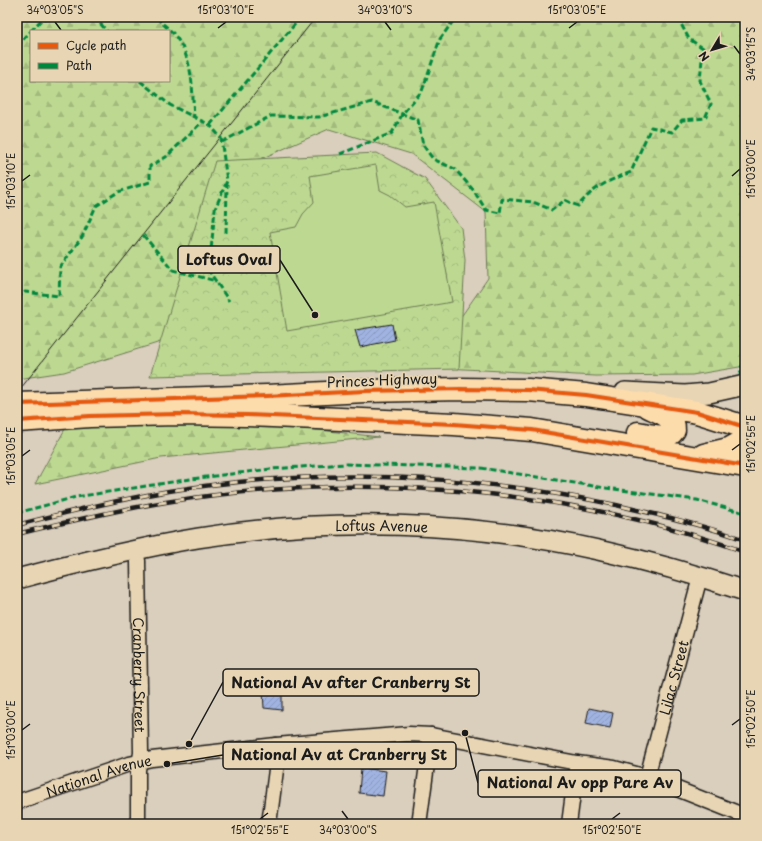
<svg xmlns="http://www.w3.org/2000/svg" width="762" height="841" viewBox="0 0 762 841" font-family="'Playpen Sans',sans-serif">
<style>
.forest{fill:url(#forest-firs);stroke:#6c7a56;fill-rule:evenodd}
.park{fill:url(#park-crowns);stroke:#6c7a56}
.pitch{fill:#bdd991;stroke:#6c7a56}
.building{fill:url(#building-hatch);stroke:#1c1c1c}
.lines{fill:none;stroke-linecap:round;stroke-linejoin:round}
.street-casing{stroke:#1c1c1c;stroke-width:17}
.secondary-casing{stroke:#1c1c1c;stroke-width:22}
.highway-casing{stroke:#1c1c1c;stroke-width:25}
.street{stroke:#e8d5b3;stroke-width:14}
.secondary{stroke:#e8d5b3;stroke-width:19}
.highway{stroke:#fddcac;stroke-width:22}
.tram{stroke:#1c1c1c;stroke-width:1}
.rail-casing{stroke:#1c1c1c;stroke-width:4.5}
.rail{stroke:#e8d5b3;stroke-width:3;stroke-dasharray:9;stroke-linecap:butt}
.quiet{stroke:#00873e;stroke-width:3;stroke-dasharray:6 3;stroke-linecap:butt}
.cycleway-casing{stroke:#e8d5b3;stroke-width:6}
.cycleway{stroke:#e8590c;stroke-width:4}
.ticks{fill:none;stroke:#1c1c1c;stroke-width:1.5}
.labels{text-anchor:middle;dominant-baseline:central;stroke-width:3.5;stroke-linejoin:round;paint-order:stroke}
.street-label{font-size:14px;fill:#1c1c1c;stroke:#e8d5b3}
.leader{fill:none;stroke:#1c1c1c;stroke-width:1.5}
.callout-dot{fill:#1c1c1c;stroke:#e8d5b3;stroke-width:1.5}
.callout{fill:#e8d5b3;stroke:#1c1c1c;stroke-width:1.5}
.callout-label{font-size:15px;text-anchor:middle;font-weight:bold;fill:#1c1c1c}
.neatline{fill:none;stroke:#1c1c1c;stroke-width:1.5}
.ticks-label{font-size:10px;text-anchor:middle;fill:#1c1c1c}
</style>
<defs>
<pattern id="forest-firs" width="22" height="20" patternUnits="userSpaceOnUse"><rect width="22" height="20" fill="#bdd991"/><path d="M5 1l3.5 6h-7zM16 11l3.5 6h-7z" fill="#a2ba7c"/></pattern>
<pattern id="park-crowns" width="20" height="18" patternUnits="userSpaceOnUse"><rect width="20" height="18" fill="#bdd991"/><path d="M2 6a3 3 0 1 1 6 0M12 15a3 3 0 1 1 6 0" fill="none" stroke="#a2ba7c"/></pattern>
<pattern id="building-hatch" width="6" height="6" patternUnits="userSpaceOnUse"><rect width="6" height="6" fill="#a0b3e1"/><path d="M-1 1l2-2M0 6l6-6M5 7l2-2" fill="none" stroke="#8999c0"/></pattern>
</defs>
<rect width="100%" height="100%" fill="#dacebc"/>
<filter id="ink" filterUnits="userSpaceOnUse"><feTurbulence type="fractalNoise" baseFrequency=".025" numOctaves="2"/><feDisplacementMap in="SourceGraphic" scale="8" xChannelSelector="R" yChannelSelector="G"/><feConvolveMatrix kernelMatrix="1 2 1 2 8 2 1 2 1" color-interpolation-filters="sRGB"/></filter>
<g filter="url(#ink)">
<!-- forest -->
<g class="forest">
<path d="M17,17H745V366L692,375L596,376L426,367L488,278L486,212L411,154L329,129L242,167L180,336L64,372L17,379ZM31,31H169V81H31Z"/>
<path d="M184,422L320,430L379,437L161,458L35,484L65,429Z"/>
</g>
<!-- park -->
<path class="park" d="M377,153L425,179L461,228L465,260L459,369L150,376L215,161Z"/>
<!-- pitch -->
<path class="pitch" d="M376,165L380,190L390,195L405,207L434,202L452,302L287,331L270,232L296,227L303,214L314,202L310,176Z"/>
<!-- building -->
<g class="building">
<path d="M392,324L395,340L360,347L355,330Z"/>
<path d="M263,691L282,692V710L264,708Z"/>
<path d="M589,708L613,713L610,728L586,723Z"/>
<path d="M361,768L386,771L383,796L359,793Z"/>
</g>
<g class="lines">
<defs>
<g id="street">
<path id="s1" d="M136,550L138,561L141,753L138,770V824"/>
<path id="s2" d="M647,777L700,577"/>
<path id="s3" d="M17,802L129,764L152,759L276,745L409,734L431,735L577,763L614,768L647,777L745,816"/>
<path d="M269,824L277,762L276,745"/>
<path d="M419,824L431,735"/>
<path d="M569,824L577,763"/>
</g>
<g id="secondary">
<path d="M625,392L685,395L709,393L745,385"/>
<path id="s4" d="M17,579C77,563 137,548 198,538C329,517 469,521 598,550C648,561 697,575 745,591"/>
</g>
<g id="highway">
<path d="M17,404L267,396L365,391L460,389L528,390L586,395L697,412L745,427"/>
<path d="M17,421L90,416L177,414L247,415L454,424L532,430L745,466"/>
<path d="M638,433C649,435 667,441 674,430C675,416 659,412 649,407"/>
<path d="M704,455L729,449L745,440"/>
</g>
</defs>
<!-- street casing -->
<use href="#street" class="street-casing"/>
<!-- secondary casing -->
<use href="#secondary" class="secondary-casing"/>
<!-- highway casing -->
<use href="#highway" class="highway-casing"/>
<!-- street -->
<use href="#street" class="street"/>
<!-- secondary -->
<use href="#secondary" class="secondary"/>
<!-- highway -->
<use href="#highway" class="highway"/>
<!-- tram -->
<path class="tram" d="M17,393L316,17"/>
<defs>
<g id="rail">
<path d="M17,525C67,512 118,500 169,491C317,467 470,474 616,505C659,515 703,525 745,540"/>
<path d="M17,534C66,522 116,510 166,502C355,471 564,487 745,552"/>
</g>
</defs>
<!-- rail casing -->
<use href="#rail" class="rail-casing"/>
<!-- rail -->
<use href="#rail" class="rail"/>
<!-- quiet -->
<g class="quiet">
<path d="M94,17L107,31"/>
<path d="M157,17C162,25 171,29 176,37C194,62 192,89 194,118"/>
<path d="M31,31L42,19L52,17"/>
<path d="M17,46L31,31"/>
<path d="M140,81L170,105L210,125L221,138L227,181L215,209L209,271L229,301"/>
<path d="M210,125L301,17"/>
<path d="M222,142L271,116L319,117L372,102L418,120L423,145L433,159L455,169L474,191L486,210L500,213L502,199L533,202L552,210L565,200L578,206C595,186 608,181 631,172L651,127L672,132L682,120L705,118L711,104L700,81L703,48L689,39L681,24L685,17"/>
<path d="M340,154L392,133L403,113L422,91L440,39L456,17"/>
<path d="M226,233L227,185"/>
<path d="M143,235L173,270L216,281"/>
<path d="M17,298L25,292L59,296L60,267L82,237L96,206L118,192L150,182V166L166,157L202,122"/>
<path d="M744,385L740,369L745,361"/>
<path d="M17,513L76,497L191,479L271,469L346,464L481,468L606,488L697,500L745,513"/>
</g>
<defs>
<g id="cycleway">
<path d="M17,404L267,396L365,391L460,389L528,390L586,395L697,412L745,427"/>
<path d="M17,421L90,416L177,414L247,415L454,424L532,430L745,466"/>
</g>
</defs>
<!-- cycleway casing -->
<use href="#cycleway" class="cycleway-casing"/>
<!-- cycleway -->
<use href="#cycleway" class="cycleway"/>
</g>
</g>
<!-- ticks -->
<path class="ticks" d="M55,22L61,30M385,22L391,30M218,28L226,22M569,28L577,22M734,46L740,54M732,176L740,169M22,181L30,175M732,450L740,444M22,456L30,450M732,725L740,719M22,730L30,724M342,811L348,819M260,819L268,813M612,819L620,813"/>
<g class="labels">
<!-- street labels -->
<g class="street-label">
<text transform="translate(382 380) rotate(-2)">Princes Highway</text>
<text stroke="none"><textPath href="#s4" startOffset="370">Loftus Avenue</textPath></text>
<text stroke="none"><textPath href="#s1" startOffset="125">Cranberry Street</textPath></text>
<text stroke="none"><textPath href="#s2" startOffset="103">Lilac Street</textPath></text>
<text stroke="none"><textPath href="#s3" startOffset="86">National Avenue</textPath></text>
</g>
</g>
<!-- callouts -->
<path class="leader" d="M315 315L280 260M189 744L223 682M167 764L223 755M465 733L478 783"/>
<g class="callout-dot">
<circle cx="315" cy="315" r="4"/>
<circle cx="189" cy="744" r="4"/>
<circle cx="167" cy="764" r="4"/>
<circle cx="465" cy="733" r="4"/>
</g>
<g class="callout">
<rect x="178" y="246" width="102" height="27" rx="4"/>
<rect x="223" y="669" width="256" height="27" rx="4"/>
<rect x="223" y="742" width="233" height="27" rx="4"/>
<rect x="478" y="770" width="203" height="27" rx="4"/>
</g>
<g class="callout-label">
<text x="229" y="265">Loftus Oval</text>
<text x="351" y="688">National Av after Cranberry St</text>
<text x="339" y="760">National Av at Cranberry St</text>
<text x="580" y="788">National Av opp Pare Av</text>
</g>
<!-- margin -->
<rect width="762" height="841" fill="none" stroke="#e8d5b3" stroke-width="44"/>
<!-- legend -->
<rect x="30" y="30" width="140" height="52" fill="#e8d5b3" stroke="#968b77"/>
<rect x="38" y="43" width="20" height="6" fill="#e8590c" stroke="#968b77"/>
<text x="66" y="50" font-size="12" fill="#1c1c1c">Cycle path</text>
<rect x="38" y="63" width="20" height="6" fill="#00873e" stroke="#968b77"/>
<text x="66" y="70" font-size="12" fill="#1c1c1c">Path</text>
<!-- north arrow -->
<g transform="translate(712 50) rotate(232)" stroke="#e8d5b3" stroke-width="3" paint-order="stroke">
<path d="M0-3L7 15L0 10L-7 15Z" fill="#1c1c1c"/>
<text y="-6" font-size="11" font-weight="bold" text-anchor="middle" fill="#1c1c1c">N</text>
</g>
<rect x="22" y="22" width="718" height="797" class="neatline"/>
<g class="ticks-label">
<text x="55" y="14">34°03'05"S</text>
<text x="226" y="14">151°03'10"E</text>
<text x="385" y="14">34°03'10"S</text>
<text x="577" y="14">151°03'05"E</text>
<text transform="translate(751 54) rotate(-90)" y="4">34°03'15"S</text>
<text transform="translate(751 169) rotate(-90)" y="4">151°03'00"E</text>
<text transform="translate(11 181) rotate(-90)" y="4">151°03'10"E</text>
<text transform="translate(751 444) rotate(-90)" y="4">151°02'55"E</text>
<text transform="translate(11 456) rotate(-90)" y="4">151°03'05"E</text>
<text transform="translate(751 719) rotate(-90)" y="4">151°02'50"E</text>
<text transform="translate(11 730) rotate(-90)" y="4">151°03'00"E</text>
<text x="260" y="834">151°02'55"E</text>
<text x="348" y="834">34°03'00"S</text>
<text x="612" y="834">151°02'50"E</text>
</g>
</svg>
